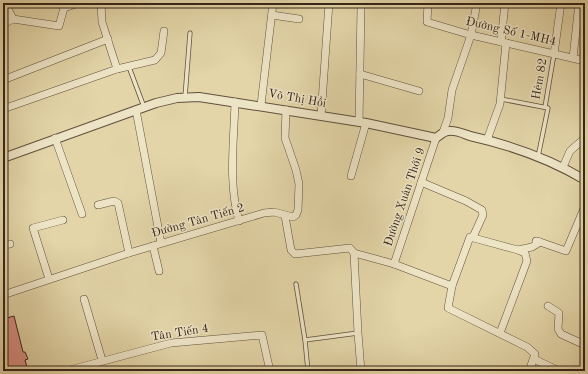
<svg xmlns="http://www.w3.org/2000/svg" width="588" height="374" viewBox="0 0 588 374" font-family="'Old Standard TT',serif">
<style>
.building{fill:#db9084;stroke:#352417}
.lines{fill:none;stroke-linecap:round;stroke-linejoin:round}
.service-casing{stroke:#60503b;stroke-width:5}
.minor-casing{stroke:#60503b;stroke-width:8}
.tertiary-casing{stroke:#60503b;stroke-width:10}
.service{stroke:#ede4c6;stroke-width:3.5}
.minor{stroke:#ede4c6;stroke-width:7}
.tertiary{stroke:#ede4c6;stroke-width:8}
.labels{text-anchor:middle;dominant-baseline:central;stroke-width:3;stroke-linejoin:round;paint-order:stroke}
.street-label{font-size:12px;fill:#352417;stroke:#ede4c6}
</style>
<rect width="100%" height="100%" fill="#e3d5a8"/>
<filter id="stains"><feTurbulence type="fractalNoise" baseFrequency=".005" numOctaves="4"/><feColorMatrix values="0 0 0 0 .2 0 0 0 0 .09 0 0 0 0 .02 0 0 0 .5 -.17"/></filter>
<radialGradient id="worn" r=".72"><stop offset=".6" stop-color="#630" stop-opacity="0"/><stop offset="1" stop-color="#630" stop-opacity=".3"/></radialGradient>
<!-- building -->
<path class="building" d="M14,316L23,352H25L28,359L25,360L28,371H11L3,356V319Z"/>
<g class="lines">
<defs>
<g id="service">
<path d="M129,67L144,107"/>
<path d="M185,97L190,33"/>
<path d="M501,99L548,108L538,157"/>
<path d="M545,107L554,54"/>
<path d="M296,284L305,340L308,371"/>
<path d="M305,340L358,333"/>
</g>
<g id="minor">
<path d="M61,3L64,8L79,3"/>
<path d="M428,3L427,22L471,35L585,61"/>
<path d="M272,15L299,19"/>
<path d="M13,19L59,26L64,8"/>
<path d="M3,24L13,19L5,3"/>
<path d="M501,42L505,3"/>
<path d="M554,54L561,3"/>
<path d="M573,58L579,3"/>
<path d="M117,69L155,60L161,53L164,31"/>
<path d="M360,74L419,91"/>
<path d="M3,80L108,39"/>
<path d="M235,102C234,141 228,183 239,221"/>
<path d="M261,105L273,3"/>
<path d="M3,109L117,69L102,22L101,3"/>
<path d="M136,110L161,243"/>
<path d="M321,116L329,3"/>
<path d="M359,122L361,8"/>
<path d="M443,132L448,118L452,90L471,35L477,3"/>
<path d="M55,138L82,214"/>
<path d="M487,140L500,104L506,43"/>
<path d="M563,167L570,151L585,138"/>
<path d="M351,176L366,123"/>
<path d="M421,182L466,201L482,210L483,215L473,237"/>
<path d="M98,205L114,201L118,203L129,253"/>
<path d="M285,216L291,250L295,254L350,248L354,253L394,264L452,286L448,308L527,347L535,354L529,371"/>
<path d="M540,242L566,251L585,206"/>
<path d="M3,245L10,244"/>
<path d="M153,246L159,271"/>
<path d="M354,253L358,333L361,371"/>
<path d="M394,264L436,138"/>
<path d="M49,279L33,228L63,220"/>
<path d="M452,286L470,237L518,250L532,247L540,242L536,241"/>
<path d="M3,295L129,253L264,213L274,212L293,217L296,215L298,210L299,184L296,170L285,138L286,110"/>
<path d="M84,299L102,360"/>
<path d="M548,306L559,313L558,329L561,334L585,345"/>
<path d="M500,333L527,261L525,253L518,250"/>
<path d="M534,359L559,371"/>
<path d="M66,371L171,343L262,335L270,371"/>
</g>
<path id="tertiary" d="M3,158L156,103L177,98L199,97L366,123L436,138C440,135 444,131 449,131C456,130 464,134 470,136C510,145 550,159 585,180"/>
</defs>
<!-- service casing -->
<use href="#service" class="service-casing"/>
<!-- minor casing -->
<use href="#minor" class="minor-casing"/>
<!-- tertiary casing -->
<use href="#tertiary" class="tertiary-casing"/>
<!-- service -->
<use href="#service" class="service"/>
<!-- minor -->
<use href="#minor" class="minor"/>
<!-- tertiary -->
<use href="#tertiary" class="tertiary"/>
</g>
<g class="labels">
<!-- street labels -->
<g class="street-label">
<text transform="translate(511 32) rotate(13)">Đường Số 1-MH4</text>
<text transform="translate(540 79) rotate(-80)">Hẻm 82</text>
<text transform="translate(297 99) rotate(10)">Võ Thị Hồi</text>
<text transform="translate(405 197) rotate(-71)">Đường Xuân Thới 9</text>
<text transform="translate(198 221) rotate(-16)">Đường Tân Tiến 2</text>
<text transform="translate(180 333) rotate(-9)">Tân Tiến 4</text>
</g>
</g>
<!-- margin -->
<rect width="588" height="374" fill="none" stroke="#e3d5a8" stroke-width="16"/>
<rect x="4" y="4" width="580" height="366" fill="none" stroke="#352417" stroke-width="2"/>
<rect x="8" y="8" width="572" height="358" fill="none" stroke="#352417"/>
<rect width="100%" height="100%" filter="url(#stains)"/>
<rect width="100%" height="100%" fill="url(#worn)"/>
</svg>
